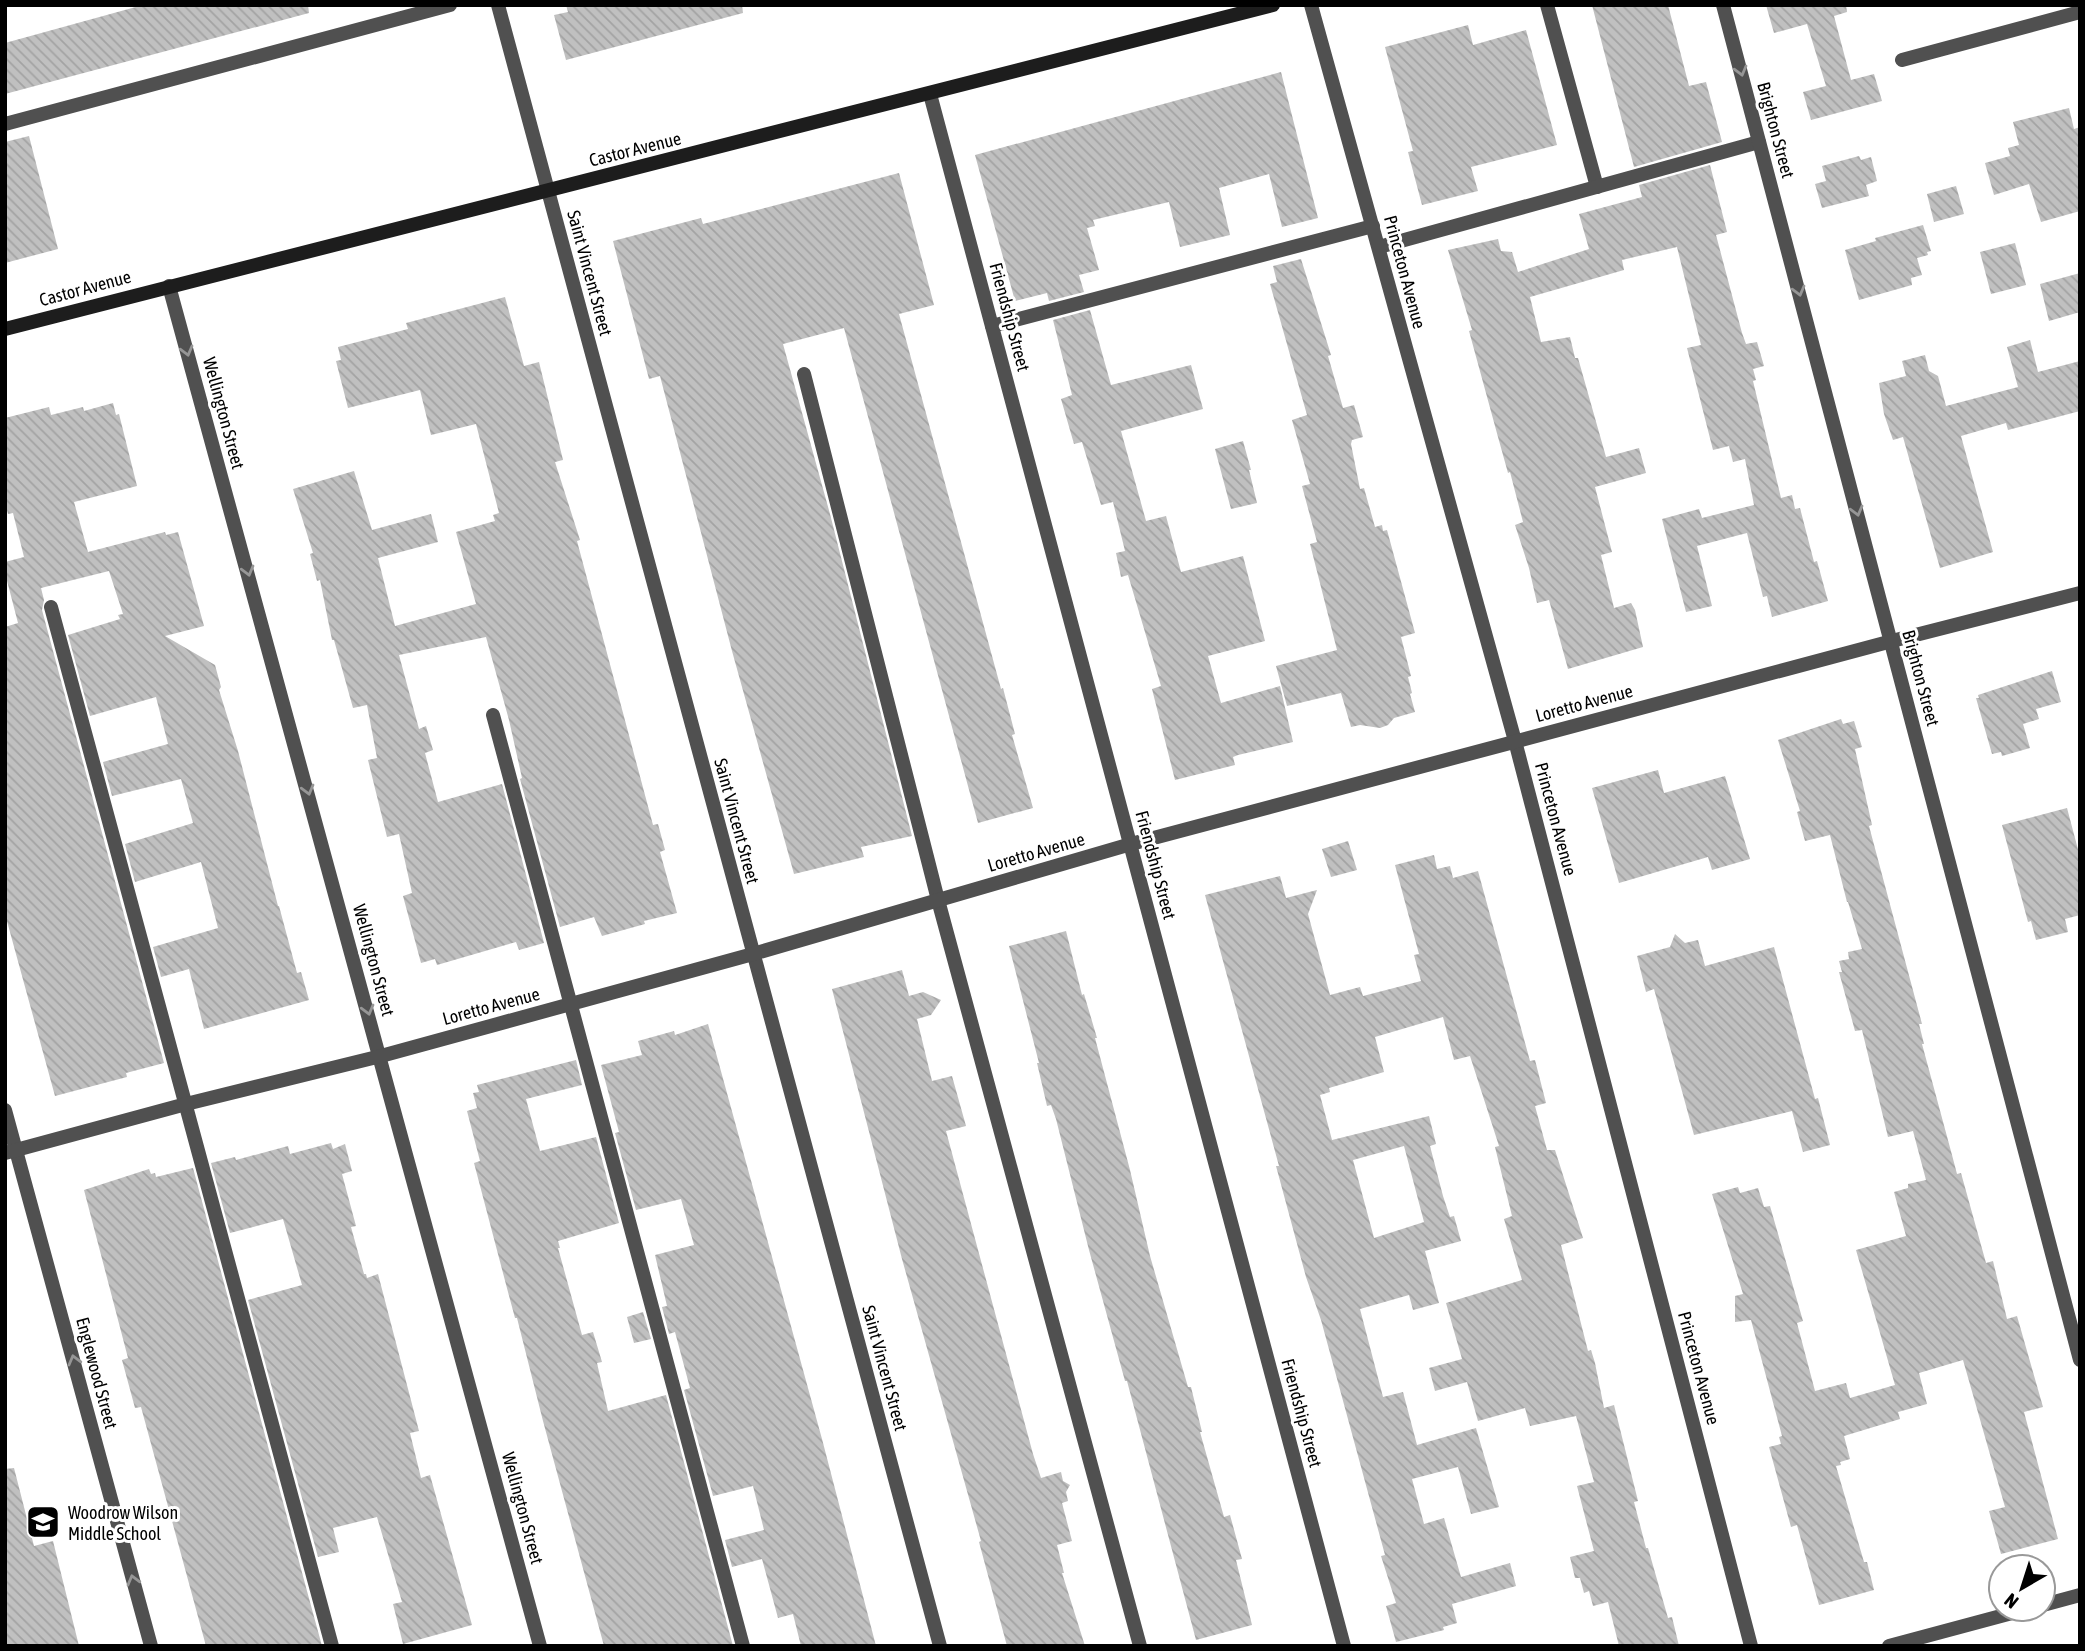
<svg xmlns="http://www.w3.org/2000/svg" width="2085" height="1651" viewBox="0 0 2085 1651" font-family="'Asap Condensed',sans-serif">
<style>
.building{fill:url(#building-back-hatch);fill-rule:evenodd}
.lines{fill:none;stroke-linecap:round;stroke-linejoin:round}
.lane{stroke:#505050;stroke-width:14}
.street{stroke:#505050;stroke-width:14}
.secondary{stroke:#1d1d1d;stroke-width:14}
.oneway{stroke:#969696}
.labels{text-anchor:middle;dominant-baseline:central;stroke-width:6;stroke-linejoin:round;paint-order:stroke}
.street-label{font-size:18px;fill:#000;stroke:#fff}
.poi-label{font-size:18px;fill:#000;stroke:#fff;text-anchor:start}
</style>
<defs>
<pattern id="building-back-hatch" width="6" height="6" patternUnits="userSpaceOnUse" patternTransform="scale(1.75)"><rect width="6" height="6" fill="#c0c0c0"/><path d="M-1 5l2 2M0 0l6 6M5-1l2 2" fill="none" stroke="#a3a3a3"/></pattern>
</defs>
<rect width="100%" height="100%" fill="#fff"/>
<!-- building -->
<g class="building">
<path d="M143,5H308L309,13L5,94V43Z"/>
<path d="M566,5H742L743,13L566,60L554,15L568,12Z"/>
<path d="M1592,5H1668L1689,86L1706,82L1722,142L1634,167Z"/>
<path d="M1766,5H1846L1847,12L1834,16L1851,80L1874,74L1882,101L1811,120L1803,92L1826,86L1807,24L1774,33Z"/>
<path d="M1468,25L1473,45L1526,30L1557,145L1471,167L1478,191L1422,205L1408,152L1413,151L1385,47Z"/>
<path d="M1281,72L1318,218L1282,227L1269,174L1219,188L1230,235L1180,247L1169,202L1093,220L1095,226L1087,228L1099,270L1079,275L1084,292L1049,301L1047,293L1015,301L975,155Z"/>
<path d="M2069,108L2074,129L2080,127V211L2041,222L2029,184L1994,195L1985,163L2010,156L2008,148L2019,145L2013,122Z"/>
<path d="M29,136L58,249L5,263V142Z"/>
<path d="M1859,156L1861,160L1871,157L1877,181L1866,185L1869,196L1822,208L1815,184L1826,181L1822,166Z"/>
<path d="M1710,165L1727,232L1716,235L1742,333L1746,344L1757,342L1764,366L1753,369L1756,380L1753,381L1781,498L1792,495L1795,509L1800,508L1814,562L1817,561L1828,601L1772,617L1767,596L1763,597L1747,533L1697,546L1712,606L1686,612L1662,519L1699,509L1702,518L1754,505L1745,459L1733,462L1729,446L1713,450L1687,348L1701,345L1677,247L1622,260L1624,270L1530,297L1541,342L1570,337L1575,358H1578L1606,457L1639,448L1646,473L1595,487L1612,552L1601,555L1614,608L1631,603L1635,610L1643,647L1568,669L1549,600L1537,603L1529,568L1515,525L1523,522L1510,472L1508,473L1498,437L1469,331L1472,330L1448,250L1498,239L1501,251L1512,252L1518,272L1589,249L1579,214L1642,197L1639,185Z"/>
<path d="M899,173L934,305L899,314L1001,689L1003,688L1015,734L1012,735L1033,808L978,823L844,328L783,344L830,514L912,836L861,847L864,857L794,874L732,651L660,376L649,379L613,241L701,218L703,224Z"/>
<path d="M1956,186L1964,214L1934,222L1927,194Z"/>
<path d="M1923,225L1931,251L1927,252L1928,255L1917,258L1922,275L1911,278L1912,285L1859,300L1845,250L1876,241L1875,238Z"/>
<path d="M2015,243L2026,285L1991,294L1980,252Z"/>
<path d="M1301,259L1331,355L1328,356L1343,408L1354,405L1363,437L1352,440L1351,444L1360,489L1364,488L1375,527L1382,525L1383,531L1387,530L1415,633L1401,637L1411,676L1408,677L1412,693L1410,694L1415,712L1394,718L1388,725L1380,728L1360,725L1351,727L1341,693L1287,706L1276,666L1337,650L1310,544L1317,542L1302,486L1310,484L1292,420L1307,415L1270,284L1277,282L1273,266Z"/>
<path d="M2080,273V312L2049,321L2040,284Z"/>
<path d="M505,297L524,366L539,362L563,460L555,462L580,540L577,541L653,825L658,824L665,850L660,852L677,913L644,921L645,924L602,936L594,917L560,927L520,779L522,778L509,720L486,637L399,655L419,729L426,726L433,750L425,753L438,802L502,784L544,943L519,950L516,942L437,965L435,959L421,963L403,896L412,893L399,834L387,837L368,760L377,758L367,705L353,708L334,640H332L320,580L317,581L310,554L313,553L293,489L354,471L372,530L431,514L438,542L378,558L395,626L476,604L456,532L495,521L493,515L499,513L476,424L431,435L420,390L348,408L336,361L341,360L338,347L408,329L406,323Z"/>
<path d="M1090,310L1111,385L1191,365L1203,409L1121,431L1146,521L1166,516L1181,572L1243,556L1265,641L1208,656L1221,703L1280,686L1293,742L1238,755L1233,757L1235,765L1175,780L1152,689L1161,686L1128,575L1121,577L1116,553L1125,551L1113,502L1101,505L1082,442L1074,444L1061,399L1072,395L1053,320Z"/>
<path d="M2030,340L2038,372L2080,361V411L2008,430L2006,423L1961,436L1993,552L1940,568L1903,437L1893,440L1884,414L1879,383L1906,376L1902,361L1925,355L1929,371L1938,376L1946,406L2018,387L2007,347Z"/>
<path d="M113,403L116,415L119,414L137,486L74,502L88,552L165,532L166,535L178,532L204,626L165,636L215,665L221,687L219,690L238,751L278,906H279L297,973L301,972L309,1000L204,1029L189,969L161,977L153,947L218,928L201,862L135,882L125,844L193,823L181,779L112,796L103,762L168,744L156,697L90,716L68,635L120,619L118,615L123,614L109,571L41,588L44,600L42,610L164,1063L126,1073L127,1077L55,1096L5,914V627L18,623L5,573V562L24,557L13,513L8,514L5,502V418L49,407L51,415L83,407L84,411Z"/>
<path d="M1243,441L1251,470H1249L1257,503L1231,509L1215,449Z"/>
<path d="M2052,671L2061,702L2036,709L2039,719L2023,724L2030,748L2002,756L2001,752L1992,754L1976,698H1979L1978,695Z"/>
<path d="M1841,719L1843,724L1854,721L1862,747L1855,749L1872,825L1869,826L1922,1024H1919L1924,1044H1922L1952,1155L1957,1174L1961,1173L1986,1263L1993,1261L2007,1319L2017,1316L2043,1407L2024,1412L2058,1539L2001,1554L1989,1511L2005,1507L1963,1360L1919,1373L1927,1404L1898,1412L1900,1419L1844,1436L1850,1459L1840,1462L1841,1465L1836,1466L1864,1562H1867L1874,1590L1819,1605L1797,1525L1791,1527L1769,1447L1781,1444L1779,1437L1782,1436L1751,1320L1735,1322V1296L1743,1294L1712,1194L1738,1187L1740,1193L1758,1188L1764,1207L1770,1206L1803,1321L1797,1323L1815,1391L1846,1383L1850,1398L1895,1385L1856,1250L1906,1236L1894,1192L1908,1188V1184L1926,1180L1913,1131L1888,1137L1862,1030L1855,1031L1839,972H1842L1839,961L1849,959L1848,952L1862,949L1848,902H1847L1830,835L1805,841L1797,812L1800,811L1778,740Z"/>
<path d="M1658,770L1664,793L1725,776L1750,859L1712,870L1708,857L1619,883L1592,788Z"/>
<path d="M2067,808L2080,857V915L2065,919L2068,932L2036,940L2031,921L2028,922L2002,825Z"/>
<path d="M1348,841L1357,870L1331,877L1322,849Z"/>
<path d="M1434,855L1437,869L1450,866L1453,878L1478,871L1530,1061L1535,1060L1546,1103L1535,1106L1547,1150H1555L1583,1238L1561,1245L1588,1351L1591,1350L1595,1363L1604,1408L1614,1405L1638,1501L1634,1502L1646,1548H1648L1668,1618L1672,1617L1679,1646H1619L1608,1602L1593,1606L1589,1591L1584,1593L1580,1578H1575L1570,1557L1594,1551L1577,1486L1594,1482L1576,1416L1530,1426L1525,1408L1478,1421L1467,1382L1435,1391L1429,1368L1462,1359L1446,1303L1522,1280L1504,1219L1512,1216L1495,1147L1499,1146L1470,1056L1454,1060L1443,1017L1375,1037L1384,1072L1329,1088L1330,1092L1320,1095L1332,1140L1429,1116L1436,1144L1430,1146L1443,1196L1450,1217L1454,1216L1461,1241L1425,1251L1439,1303L1413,1310L1409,1295L1360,1309L1383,1397L1403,1392L1417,1445L1476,1428L1499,1507L1471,1514L1458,1467L1412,1479L1424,1524L1444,1518L1461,1577L1510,1563L1516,1586L1452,1604L1457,1623L1443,1627L1444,1630L1396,1642L1386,1606L1396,1603L1381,1556L1385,1555L1321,1320L1306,1277L1276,1166H1279L1205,895L1280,876L1286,898L1317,890L1308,914L1330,995L1360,987L1363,996L1421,981L1414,955L1419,954L1395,865ZM1404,1146L1424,1222L1374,1238L1353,1160Z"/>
<path d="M1066,931L1082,995L1084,994L1097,1038H1095L1130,1170L1150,1256L1188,1387H1191L1202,1432H1200L1224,1517L1230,1515L1242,1559L1236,1560L1252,1625L1196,1640L1127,1381H1125L1089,1250L1056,1119L1051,1105L1047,1106L1037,1063H1039L1009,946Z"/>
<path d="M1675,934L1685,943L1698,940L1705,966L1774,947L1815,1099L1818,1098L1830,1145L1803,1152L1792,1111L1694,1135L1654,989L1646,992L1637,956L1670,947Z"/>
<path d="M902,970L909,996L923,992L941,1000L931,1015L917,1019L932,1081L952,1076L966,1126L946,1131L1033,1454L1041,1478L1061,1472L1063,1481L1070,1485L1066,1492L1068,1501L1062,1503L1072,1541L1057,1545L1064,1573H1062L1085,1646H1007L979,1542L981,1541L902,1259L832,989Z"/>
<path d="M708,1024L822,1439L876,1646H801L793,1614L778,1618L762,1559L732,1567L725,1540L764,1530L753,1486L713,1496L684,1390L690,1388L675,1332L669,1334L662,1307L667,1306L655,1255L694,1245L681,1199L636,1210L615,1133L619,1132L601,1065L642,1055L638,1041L674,1031L675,1035Z"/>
<path d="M576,1060L582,1085L526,1099L540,1151L596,1137L619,1223L558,1241L560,1248H558L582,1335L593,1332L602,1362L597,1363L608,1411L666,1395L733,1646H604L543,1421L517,1318H515L508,1292L474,1163L480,1161L467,1111L477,1108L473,1093L479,1092L477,1085Z"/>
<path d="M331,1143L333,1149L345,1144L352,1171L342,1174L356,1226L351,1227L364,1274H366L367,1278L378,1274L419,1431L410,1433L421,1478L430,1475L472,1625L403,1644L393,1604L402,1602L377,1517L333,1528L339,1552L318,1557L248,1300L302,1285L283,1219L230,1233L211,1163L235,1157L236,1160L288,1146L290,1154Z"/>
<path d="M193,1168L307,1591L322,1646H206L141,1407L135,1408L122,1360L128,1358L84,1190L149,1169L151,1174L155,1173L156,1177Z"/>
<path d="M643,1312L651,1339L634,1343L627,1317Z"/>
<path d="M14,1468L34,1546L53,1541L79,1646H5V1469Z"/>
</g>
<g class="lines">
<!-- lane -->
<g class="lane">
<path d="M1547,5L1597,187"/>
<path d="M1902,60L2080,12"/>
<path d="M5,124L450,5"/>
<path d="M1379,247L1759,142"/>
<path d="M992,326L1373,226"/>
<path d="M804,374L938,900L1140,1646"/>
<path d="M51,607L332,1646"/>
<path d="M493,715L743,1646"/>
</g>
<!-- street -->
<g class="street">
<path d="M498,5L940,1646"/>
<path d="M1311,5L1515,741L1751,1646"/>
<path d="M1723,5L2080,1360"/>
<path d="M930,94L1344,1646"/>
<path d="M169,286L540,1646"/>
<path d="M5,1110L151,1646"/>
<path d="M5,1153L186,1104L381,1056L753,954L1131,844L1892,641L2080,593"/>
<path d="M2043,1605L2080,1595"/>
<path d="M1889,1646L2027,1609"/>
</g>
<!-- secondary -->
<path class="secondary" d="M5,329L1273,5"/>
</g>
<!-- one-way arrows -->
<defs><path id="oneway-chevron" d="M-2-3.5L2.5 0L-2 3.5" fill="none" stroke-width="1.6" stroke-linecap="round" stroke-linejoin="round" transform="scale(1.75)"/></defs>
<g class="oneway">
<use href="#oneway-chevron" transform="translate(1741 71) rotate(75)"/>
<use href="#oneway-chevron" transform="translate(1799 291) rotate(75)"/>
<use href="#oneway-chevron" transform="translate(187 351) rotate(75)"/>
<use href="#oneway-chevron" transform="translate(1857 511) rotate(75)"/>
<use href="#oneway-chevron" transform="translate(248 571) rotate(75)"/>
<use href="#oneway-chevron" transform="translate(308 790) rotate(75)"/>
<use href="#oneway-chevron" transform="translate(368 1010) rotate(75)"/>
<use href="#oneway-chevron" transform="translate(74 1360) rotate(-105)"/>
<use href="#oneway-chevron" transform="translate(133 1580) rotate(-105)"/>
</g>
<!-- icons -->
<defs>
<symbol id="school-square" viewBox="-11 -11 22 22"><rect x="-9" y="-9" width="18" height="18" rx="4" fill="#000" stroke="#fff"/><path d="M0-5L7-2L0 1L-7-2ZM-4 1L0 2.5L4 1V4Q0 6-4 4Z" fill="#fff"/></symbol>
</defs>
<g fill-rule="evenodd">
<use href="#school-square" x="24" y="1503" width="38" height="38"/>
</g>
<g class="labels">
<!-- street labels -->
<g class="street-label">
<text transform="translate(1776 130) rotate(75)">Brighton Street</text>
<text transform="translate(635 149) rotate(-14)">Castor Avenue</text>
<text transform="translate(1405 272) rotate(75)">Princeton Avenue</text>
<text transform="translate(590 273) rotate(75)">Saint Vincent Street</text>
<text transform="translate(85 288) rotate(-15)">Castor Avenue</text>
<text transform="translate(1010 317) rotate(75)">Friendship Street</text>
<text transform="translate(224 413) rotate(75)">Wellington Street</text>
<text transform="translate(1921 678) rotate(75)">Brighton Street</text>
<text transform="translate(1584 703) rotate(-15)">Loretto Avenue</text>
<text transform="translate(1556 819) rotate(75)">Princeton Avenue</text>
<text transform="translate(737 821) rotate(75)">Saint Vincent Street</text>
<text transform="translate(1036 852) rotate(-16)">Loretto Avenue</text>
<text transform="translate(1156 865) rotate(75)">Friendship Street</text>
<text transform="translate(374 960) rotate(75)">Wellington Street</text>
<text transform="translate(491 1006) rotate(-15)">Loretto Avenue</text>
<text transform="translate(885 1368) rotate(75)">Saint Vincent Street</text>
<text transform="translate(1699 1368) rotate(75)">Princeton Avenue</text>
<text transform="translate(97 1373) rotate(75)">Englewood Street</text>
<text transform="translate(1302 1413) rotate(75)">Friendship Street</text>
<text transform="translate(523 1508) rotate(75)">Wellington Street</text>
</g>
<!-- poi labels -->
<g class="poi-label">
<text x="68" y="1512">Woodrow Wilson<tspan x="68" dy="21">Middle School</tspan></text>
</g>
</g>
<!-- border -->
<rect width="2085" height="1651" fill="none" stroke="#000000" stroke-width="14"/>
<!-- north arrow -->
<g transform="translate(2022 1588) rotate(219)"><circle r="33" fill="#ffffff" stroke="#999999" stroke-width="2"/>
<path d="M0-5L12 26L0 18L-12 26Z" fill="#000000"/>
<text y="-10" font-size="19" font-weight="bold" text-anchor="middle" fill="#000000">N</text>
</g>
</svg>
